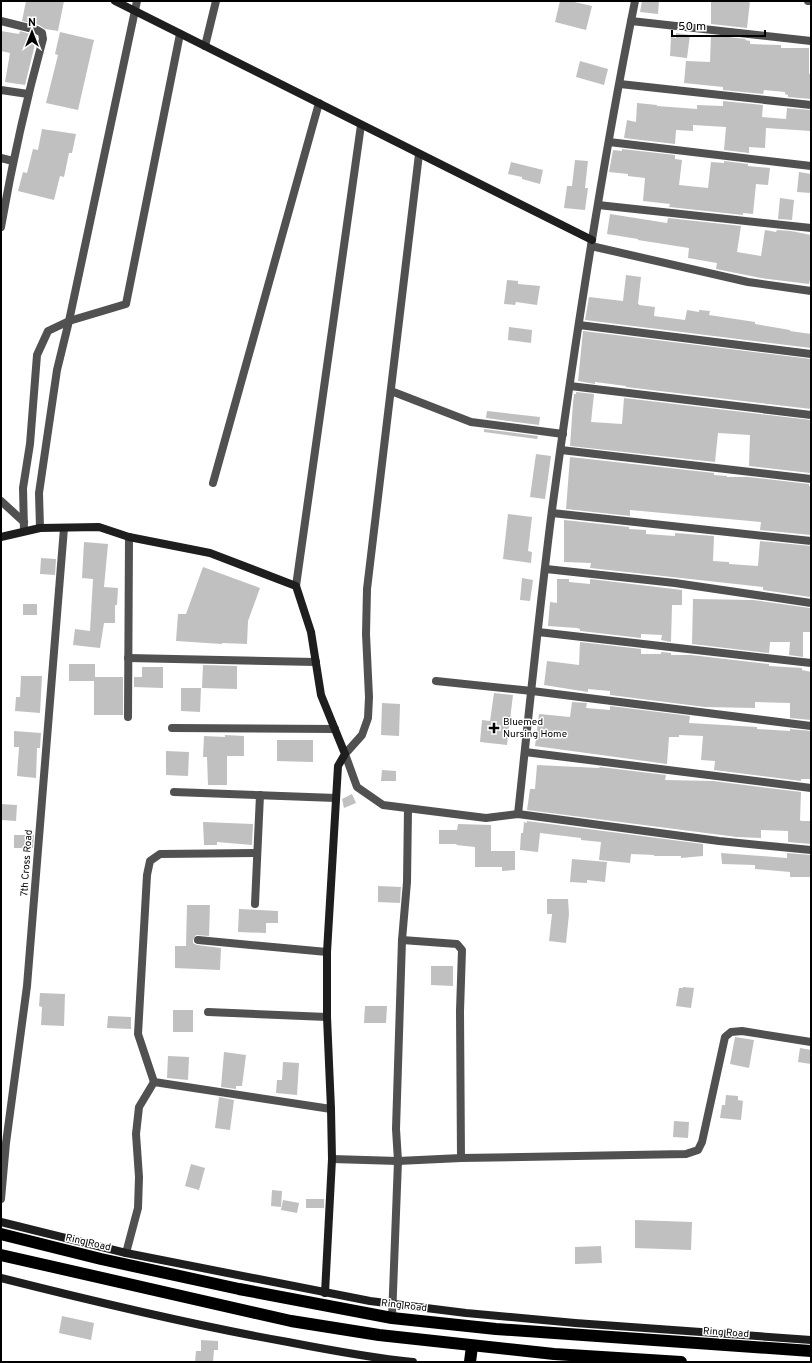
<svg xmlns="http://www.w3.org/2000/svg" width="812" height="1363" viewBox="0 0 812 1363" font-family="Overpass,sans-serif">
<style>
.building{fill:#c0c0c0}
.lines{fill:none;stroke-linecap:round;stroke-linejoin:round}
.street{stroke:#515151;stroke-width:8}
.secondary{stroke:#1e1e1e;stroke-width:8}
.highway{stroke:#000;stroke-width:12}
.poi-dot{fill:#000;stroke:#fff;stroke-width:1.5}
.labels{text-anchor:middle;dominant-baseline:central;stroke-width:3;stroke-linejoin:round;paint-order:stroke}
.poi-label{font-size:10px;fill:#000;stroke:#fff;text-anchor:start}
.street-label{font-size:10px;fill:#000;stroke:#fff}
</style>
<rect width="100%" height="100%" fill="#fff"/>
<!-- building -->
<g class="building">
<path d="M26,1H64L58,31L45,29L39,25L22,21Z"/>
<path d="M560,1H570L592,6L586,30L555,22Z"/>
<path d="M642,1H659L658,14L640,12Z"/>
<path d="M711,1H750L747,28L711,24Z"/>
<path d="M1,31L19,34L20,31L37,36L25,85L5,82L10,53L1,51Z"/>
<path d="M60,32L94,40L78,110L46,103L58,55L55,54Z"/>
<path d="M676,33L690,35L687,58L670,56L671,37L676,38Z"/>
<path d="M711,35L746,39L745,40L750,41V44L781,45V48H809V74H811V99L788,97V95L785,94V92L764,90L763,94L723,90V87L684,83L686,61L710,62Z"/>
<path d="M580,61L608,69L604,85L576,77Z"/>
<path d="M723,101L763,105L762,117L786,119L787,108L811,110V131L766,128L765,148L749,147V153L724,150L726,127L693,125V131L676,130L675,144L624,138L627,120L636,122L637,103L657,105V106L697,109V105L723,106Z"/>
<path d="M42,129L76,134L72,153H69L64,177L60,176L54,200L18,191L23,172L27,173L33,149L38,150Z"/>
<path d="M622,149L675,155V159L682,160L679,185L708,188L711,162L724,163V161L748,164V166L770,168L768,185L756,184L753,214L743,213V215L669,207L670,204L643,201L645,178L628,176V174L609,172L613,150L622,151Z"/>
<path d="M575,160L588,161L585,188H588L585,210L564,208L567,186H572Z"/>
<path d="M511,162L543,170L540,184L522,179V177L508,174Z"/>
<path d="M799,172L811,174V193L797,192Z"/>
<path d="M780,198L794,200L792,220L778,219Z"/>
<path d="M610,214L667,223L668,218L741,226L737,252L761,256L765,230L776,232L777,230L791,231L811,235V274L809,284L761,278L716,269L717,263L688,258L689,248L638,240V239L607,234Z"/>
<path d="M626,275L641,277L638,304H639V305L655,307L654,316L685,320L687,310L699,312V310L710,311L709,315L755,322V324L790,330V331L811,334V348L585,320L589,297L623,301Z"/>
<path d="M507,280L518,281V284L540,286L537,305L516,302L515,305L504,304Z"/>
<path d="M509,327L532,330L531,343L508,340Z"/>
<path d="M583,331L811,359V409L626,387V386L595,382V384L578,381Z"/>
<path d="M576,392L594,394L591,422L622,424L624,398L811,420L810,473L749,466L750,435L718,433L715,462L570,446L573,403L574,394H576Z"/>
<path d="M487,411L540,417L539,425L486,418Z"/>
<path d="M484,429L538,436L537,439L484,432Z"/>
<path d="M536,454L551,456L545,499L530,497Z"/>
<path d="M570,457L714,473V475L727,476V477H748L809,484V486H811V535L760,530L761,522L630,510V516L566,509Z"/>
<path d="M508,514L532,517L528,551L532,552L531,563L503,559Z"/>
<path d="M564,520L629,527V529L646,530V534L675,536V533L714,536L713,561L729,562V564L758,566L760,541L811,546L810,597L763,590V587L590,568L591,563L564,562Z"/>
<path d="M84,542L108,544L104,587L118,588L117,605H115V623H104L100,648L73,645L75,629L90,631L93,579L82,578Z"/>
<path d="M41,558L56,559L55,575L40,574Z"/>
<path d="M203,567L260,588L248,621L247,644L222,643V644L176,641L178,614H186Z"/>
<path d="M522,578L533,580L530,601L520,600Z"/>
<path d="M557,579H569V582L590,584V579L682,590V605H672L671,642L661,640L662,635L641,634V638L580,631V629L577,628L548,626L550,602L557,603Z"/>
<path d="M693,599L753,600L810,608V632H803V657L789,655L790,642H770L769,653L692,644Z"/>
<rect x="23" y="604" width="14" height="11"/>
<path d="M580,642L641,649V654H661V652L671,653V655H691L769,664V666L802,668V670L811,672V720L790,718V703L755,702V708L705,707L610,695V691L588,689V692L544,685L547,661L579,665Z"/>
<path d="M69,664H95V677H123V715H94V681H69Z"/>
<path d="M203,665L237,666V689L202,688Z"/>
<path d="M142,667H163V688L134,687V677H142Z"/>
<path d="M21,676H42L40,713L15,711L16,697H20Z"/>
<path d="M181,688H201L200,712L181,711Z"/>
<path d="M494,693L513,695L507,745L480,742L482,720L490,721Z"/>
<path d="M572,702L587,703L586,708L610,710V706L690,716L689,723L757,727V729L790,731V729L811,731V779H801V781L714,770L715,761L701,760L703,736L679,735V737H669L667,764L535,746L539,714L570,717Z"/>
<path d="M382,703L400,704L399,736L381,735Z"/>
<path d="M14,731L41,733L40,748H37L36,778L17,776L19,747H14Z"/>
<path d="M225,735L244,736V756H227V785H208L207,757H203L204,736L225,737Z"/>
<path d="M277,740H313V762L277,761Z"/>
<path d="M166,751L189,752L188,776L166,775Z"/>
<path d="M537,765L599,768L600,767L666,775L665,780L713,781L801,792L800,820L801,821H811V844L788,842V831L761,830V838L737,837L527,810L530,789H535Z"/>
<path d="M382,770L396,771V781H381Z"/>
<path d="M352,794L356,803L344,808L342,799Z"/>
<path d="M1,804L17,805L16,821L1,820Z"/>
<path d="M527,821L703,844V856L681,858V856H654V855L631,854L630,863L599,860L601,842L581,840V838L540,833L538,852L520,850L521,833H523L524,822L527,823Z"/>
<path d="M203,822L253,824L252,845L217,842V845H204Z"/>
<path d="M458,824L491,825V851H515V870L502,871V867H475V847L456,845L457,844H439V830H457Z"/>
<path d="M14,835H34L33,848H14Z"/>
<path d="M721,853L774,857L787,858V853L811,855V877H790V872L755,869V865L722,864Z"/>
<path d="M572,859L607,862L605,882L587,880V883L570,882Z"/>
<path d="M378,886L401,887L400,903L378,902Z"/>
<path d="M547,899H568L569,914L566,943L549,941L552,914H547Z"/>
<path d="M187,905H210L209,936L196,935L193,940V943L197,945L221,948L220,970L175,968V946H186Z"/>
<path d="M239,909L278,911V923H266V933L238,932Z"/>
<path d="M431,966H453V986L431,985Z"/>
<path d="M683,987L694,988L691,1008L676,1006L679,988H683Z"/>
<path d="M40,993L65,994L64,1026L41,1025L42,1007L39,1006Z"/>
<path d="M365,1006H387L386,1023H364Z"/>
<rect x="173" y="1010" width="20" height="22"/>
<path d="M108,1016L131,1017V1029L107,1028Z"/>
<path d="M735,1037L754,1040L749,1068L730,1064Z"/>
<path d="M800,1048L811,1050V1064L798,1062Z"/>
<path d="M224,1052L246,1055L242,1086H236V1089L221,1087Z"/>
<path d="M168,1056L189,1057L188,1080L167,1078Z"/>
<path d="M283,1062L299,1063L297,1095L276,1093L277,1080H282Z"/>
<path d="M726,1095L738,1096V1100L743,1101L741,1120L720,1118L722,1105H725Z"/>
<path d="M219,1097L234,1100L230,1130L215,1128Z"/>
<path d="M674,1121L689,1122L688,1138L673,1137Z"/>
<path d="M191,1164L205,1168L199,1190L185,1186Z"/>
<path d="M272,1190L282,1191L281,1207L271,1206Z"/>
<rect x="306" y="1199" width="18" height="9"/>
<path d="M283,1200L299,1203L297,1213L281,1210Z"/>
<path d="M635,1220L692,1222L691,1250L635,1248Z"/>
<path d="M601,1246L602,1263L575,1264V1247Z"/>
<path d="M62,1316L94,1323L91,1340L59,1333Z"/>
<path d="M201,1340L218,1341V1350H214L213,1362H195L196,1351H201Z"/>
</g>
<g class="lines">
<!-- street -->
<g class="street">
<path d="M808,1H811"/>
<path d="M1,21L37,30L42,33L43,39C26,101 12,164 1,227"/>
<path d="M631,21L811,41"/>
<path d="M205,46L216,1"/>
<path d="M620,84L811,105"/>
<path d="M1,90L28,94"/>
<path d="M609,142L811,166"/>
<path d="M419,154L367,589L366,634L369,697L368,718L362,735L345,754L357,787L383,805L486,818L518,814L719,841L811,850"/>
<path d="M1,158L13,161"/>
<path d="M598,205L811,228"/>
<path d="M591,246L748,282L811,291"/>
<path d="M579,325L811,354"/>
<path d="M570,386L811,415"/>
<path d="M391,391L471,422L563,434"/>
<path d="M561,450L811,479"/>
<path d="M213,483L319,103"/>
<path d="M1,501L24,522"/>
<path d="M552,513L811,541"/>
<path d="M40,528L39,493L57,370L69,321L126,304L180,34"/>
<path d="M24,531L23,488L30,444L37,355L48,331L69,321L137,1"/>
<path d="M546,569L675,583L811,603"/>
<path d="M296,586L361,125"/>
<path d="M538,632L811,663"/>
<path d="M128,658L316,662"/>
<path d="M436,681L532,691L811,726"/>
<path d="M128,717L129,537"/>
<path d="M172,728L335,729"/>
<path d="M525,752L811,788"/>
<path d="M174,792L336,798"/>
<path d="M518,814C529,713 539,611 552,510C575,340 601,170 635,1"/>
<path d="M255,904L260,795"/>
<path d="M198,940L327,952"/>
<path d="M208,1012L327,1017"/>
<path d="M154,1082L138,1034L147,875L150,861L160,854L257,853"/>
<path d="M461,1158L686,1154L698,1150L702,1142L725,1037L731,1032L742,1031L811,1042"/>
<path d="M332,1159L398,1161L461,1158L460,1011L462,950L457,944L402,940"/>
<path d="M1,1199L6,1143L27,986L64,528"/>
<path d="M126,1253L138,1208L139,1177L136,1134L139,1107L154,1082L331,1109"/>
<path d="M392,1318L398,1161L396,1129L402,940L407,882L408,809"/>
</g>
<!-- secondary -->
<g class="secondary">
<path d="M115,1L592,240"/>
<path d="M1,537L40,528L99,527L129,537L210,553L296,586L311,632L321,695L345,754L338,766L327,952V1017L331,1109L332,1159L325,1293"/>
<path d="M1,1222L126,1253L370,1301L466,1313L575,1323L811,1340"/>
<path d="M1,1278C96,1302 191,1325 288,1342C329,1350 371,1358 413,1362"/>
</g>
<!-- highway -->
<g class="highway">
<path d="M1,1234L101,1259L239,1289L392,1318L496,1329L811,1351"/>
<path d="M1,1255L291,1321L379,1335L554,1354L681,1362"/>
<path d="M470,1362L472,1346"/>
</g>
</g>
<!-- markers -->
<path class="poi-dot" d="M492 722h4v4h4v4h-4v4h-4v-4h-4v-4h4z"/>
<g class="labels">
<!-- poi labels -->
<g class="poi-label">
<text x="503" y="722">Bluemed<tspan x="503" dy="12">Nursing Home</tspan></text>
</g>
<!-- street labels -->
<g class="street-label">
<text transform="translate(27 863) rotate(-86)">7th Cross Road</text>
<text transform="translate(88 1243) rotate(13)">Ring Road</text>
<text transform="translate(404 1306) rotate(7)">Ring Road</text>
<text transform="translate(726 1333) rotate(4)">Ring Road</text>
</g>
</g>
<!-- border -->
<rect width="812" height="1363" fill="none" stroke="#000000" stroke-width="4"/>
<!-- north arrow -->
<g transform="translate(32 32)" stroke="#ffffff" stroke-width="3" paint-order="stroke">
<path d="M0-3L7 15L0 10L-7 15Z" fill="#000000"/>
<text y="-6" font-size="11" font-weight="bold" text-anchor="middle" fill="#000000">N</text>
</g>
<!-- scale -->
<path d="M672 30v6h93v-6" fill="none" stroke="#000000" stroke-width="2"/>
<text x="678" y="30" font-size="12" fill="#000000" stroke="#ffffff" stroke-width="3" paint-order="stroke">50 m</text>
</svg>
